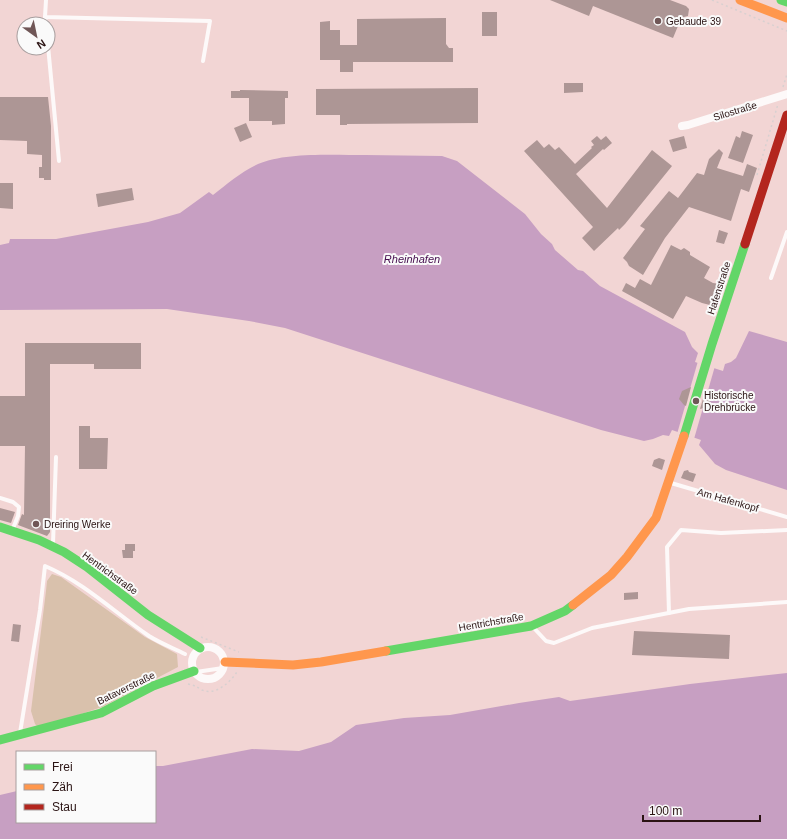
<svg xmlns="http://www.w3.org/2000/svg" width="787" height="839" viewBox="0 0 787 839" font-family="Helvetica,sans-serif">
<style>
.green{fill:#d9c1ac}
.water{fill:#c79fc2}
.pier{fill:#f2d5d4}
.building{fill:#ad9695}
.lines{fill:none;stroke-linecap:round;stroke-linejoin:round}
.path{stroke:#d8d0d0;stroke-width:1.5;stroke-dasharray:2 3;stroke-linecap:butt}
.lane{stroke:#fdf9f9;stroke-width:4}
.street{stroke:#fdf9f9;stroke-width:8}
.fast{stroke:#63d668;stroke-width:9}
.slow{stroke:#ff974d;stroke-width:9}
.jam{stroke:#b3261e;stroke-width:9}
.poi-dot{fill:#705757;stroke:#fafafa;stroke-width:1.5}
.labels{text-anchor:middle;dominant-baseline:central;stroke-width:4;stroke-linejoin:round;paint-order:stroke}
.poi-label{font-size:10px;fill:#2a1313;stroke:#fafafa;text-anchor:start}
.street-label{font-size:10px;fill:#2a1313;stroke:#fafafa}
.water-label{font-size:11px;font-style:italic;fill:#450d4e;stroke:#fafafa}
</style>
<rect width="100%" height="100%" fill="#f2d5d4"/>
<!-- green -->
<path class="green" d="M52,574L61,577L145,637L177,654L178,667L102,707L72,717L38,727L35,724L31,711L46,591L47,581Z"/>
<!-- water -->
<g class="water">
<path d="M365,155L442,156L457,161L525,214L541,234L552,244L555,250L578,270L583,271L600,286L685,332L692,347L698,353L695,362L723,371L725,364L731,362L736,358L749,331L787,342V490L726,470L715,464L699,445L701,440L672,430L669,436L663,435L653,439L644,441L601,430L285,328L249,321L167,309L0,310V245L9,243L10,239H56L148,222L180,213L209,192L213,195C227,184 242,171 258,164C285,152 335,155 365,155Z"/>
<path d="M787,673V839H0V795L17,791V822H155V766H163L252,749L299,751L331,742L356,725L404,718L450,715L519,703L559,697L570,701L690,684Z"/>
</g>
<!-- pier -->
<path class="pier" d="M698,361L715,366L694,439L677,434Z"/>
<!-- building -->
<g class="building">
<path d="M550,0H670L686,6L689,9L688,16L684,17L683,27L678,26L673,38L593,6L589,16Z"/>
<rect x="482" y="12" width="15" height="24"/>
<path d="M446,18V44L449,48H453V62H353V72H340V60H320V22L330,21V30H340V45H357V19Z"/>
<path d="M564,83H583V92L564,93Z"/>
<path d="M478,88V123L347,124V125H340V115H316V89Z"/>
<path d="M240,90L288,91V98H285V124L272,125V121H249V98H231V91H240Z"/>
<path d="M0,97H48L51,126V180H44V178H39V167H42V155L27,154V141L0,140Z"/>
<path d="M246,123L252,137L240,142L234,128Z"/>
<path d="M742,131L753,135L743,163L728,158L736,136L740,138Z"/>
<path d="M597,136L601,140L606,136L612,143L604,150L603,149L576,174L607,208L652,150L672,166L625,224L619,230L618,228L594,251L582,238L593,227L524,151L537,140L544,148L549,144L555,150L559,147L575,164L592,148L591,147L594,145L591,141Z"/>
<path d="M684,136L687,148L673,152L669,140Z"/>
<path d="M719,149L723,153L717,168L743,176L747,164L757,168L749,192L741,189L731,221L689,207L665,238L643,275L629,266L627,262L623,258L645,229L640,226L669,191L678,198L697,173L704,175L709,159Z"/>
<path d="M0,183H13V209L0,208Z"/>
<path d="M132,188L134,200L98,207L96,194Z"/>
<path d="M719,230L728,233L724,244L716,242Z"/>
<path d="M671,245L681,250L684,248L690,252V255L710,267L704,278L713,283L720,284L714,306L702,303L686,296L673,319L622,291L626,283L635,288L640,279L651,285Z"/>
<path d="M25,343H141V369H94V364H50V532L47,536L18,525L22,514L24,515L25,446H0V396H25Z"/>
<path d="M691,387L686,406L684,405L679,399L682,391Z"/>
<path d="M705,392L711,399L708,407L700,409Z"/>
<path d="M79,426H90V438H108L107,469H79Z"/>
<path d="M659,458L665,460L662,470L652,466L654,460Z"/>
<path d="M688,470L689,472L696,474L693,482L681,478L684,471Z"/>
<path d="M0,508L15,512L11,523L0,520Z"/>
<path d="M125,544H135V551H133V558H123L122,550H125Z"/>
<path d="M638,592V599L624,600V593Z"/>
<path d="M13,624L21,625L19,642L11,641Z"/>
<path d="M634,631L730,635L729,659L632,655Z"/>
</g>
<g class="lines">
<!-- path -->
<g class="path">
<path d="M712,0L787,31"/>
<path d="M783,87L787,74"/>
<path d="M757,175L778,104"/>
<path d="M201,637L239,652"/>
<path d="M188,684C194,685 197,687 202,690C216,696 230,682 237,672"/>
</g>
<!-- lane -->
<g class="lane">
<path d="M46,0L45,17L210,21L203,61"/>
<path d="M45,17L46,24"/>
<path d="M48,46L59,161"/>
<path d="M771,278L787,232"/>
<path d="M671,483L787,517"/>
<path d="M0,498L13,502L19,507L18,516L12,531"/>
<path d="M53,544L56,457"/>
<path d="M669,613L667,547L681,530L721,533L787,530"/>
<path d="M532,626L546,641L554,643L592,628L689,609L787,602"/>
<path d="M196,672L223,668"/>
<path d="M20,733L40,610L45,566C85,583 114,612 149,636C160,643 173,648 185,654"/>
</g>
<!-- street -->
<g class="street">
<path d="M682,126L688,125L787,94"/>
<circle cx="208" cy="663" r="16"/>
</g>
<!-- fast -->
<g class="fast">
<path d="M781,0L787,2"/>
<path d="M684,436L712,344L745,244"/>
<path d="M0,527L39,540L64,552L87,567L148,615L200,648"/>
<path d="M386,651L531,626L565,611L573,605"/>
<path d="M0,740L101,713L153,686L194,671"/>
</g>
<!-- slow -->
<g class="slow">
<path d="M740,0L787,18"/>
<path d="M573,605L611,575L627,557L656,518L684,436"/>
<path d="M225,662L293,665L321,662L386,651"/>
</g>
<!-- jam -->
<path class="jam" d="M745,244L787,115"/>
</g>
<!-- markers -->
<g class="poi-dot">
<circle cx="658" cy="21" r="4"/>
<circle cx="696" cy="401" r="4"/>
<circle cx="36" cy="524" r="4"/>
</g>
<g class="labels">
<!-- poi labels -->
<g class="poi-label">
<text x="666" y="21">Gebaude 39</text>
<text x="704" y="395">Historische<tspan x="704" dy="12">Drehbrücke</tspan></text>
<text x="44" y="524">Dreiring Werke</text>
</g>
<!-- street labels -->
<g class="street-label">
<text transform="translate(735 111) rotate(-17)">Silostraße</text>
<text transform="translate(719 288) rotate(-72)">Hafenstraße</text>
<text transform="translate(728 500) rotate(16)">Am Hafenkopf</text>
<text transform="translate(110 573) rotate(36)">Hentrichstraße</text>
<text transform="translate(491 622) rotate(-10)">Hentrichstraße</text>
<text transform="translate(126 688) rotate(-26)">Bataverstraße</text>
</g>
<!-- water labels -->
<g class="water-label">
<text x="412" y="259">Rheinhafen</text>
</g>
</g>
<!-- legend -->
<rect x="16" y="751" width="140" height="72" fill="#fafafa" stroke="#a79e9e"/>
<rect x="24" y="764" width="20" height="6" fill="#63d668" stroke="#a79e9e"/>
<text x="52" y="771" font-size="12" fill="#2a1313">Frei</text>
<rect x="24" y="784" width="20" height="6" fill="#ff974d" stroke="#a79e9e"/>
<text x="52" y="791" font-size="12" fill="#2a1313">Zäh</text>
<rect x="24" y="804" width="20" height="6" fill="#b3261e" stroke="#a79e9e"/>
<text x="52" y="811" font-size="12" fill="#2a1313">Stau</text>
<!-- north arrow -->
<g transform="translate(36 36) rotate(147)"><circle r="19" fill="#fafafa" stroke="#a79e9e"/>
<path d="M0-3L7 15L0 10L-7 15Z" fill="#705757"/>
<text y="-6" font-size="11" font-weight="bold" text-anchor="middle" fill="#2a1313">N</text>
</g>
<!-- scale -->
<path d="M643 815v6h117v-6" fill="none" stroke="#2a1313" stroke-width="2"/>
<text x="649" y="815" font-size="12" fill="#2a1313" stroke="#fafafa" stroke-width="3" paint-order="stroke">100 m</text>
</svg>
